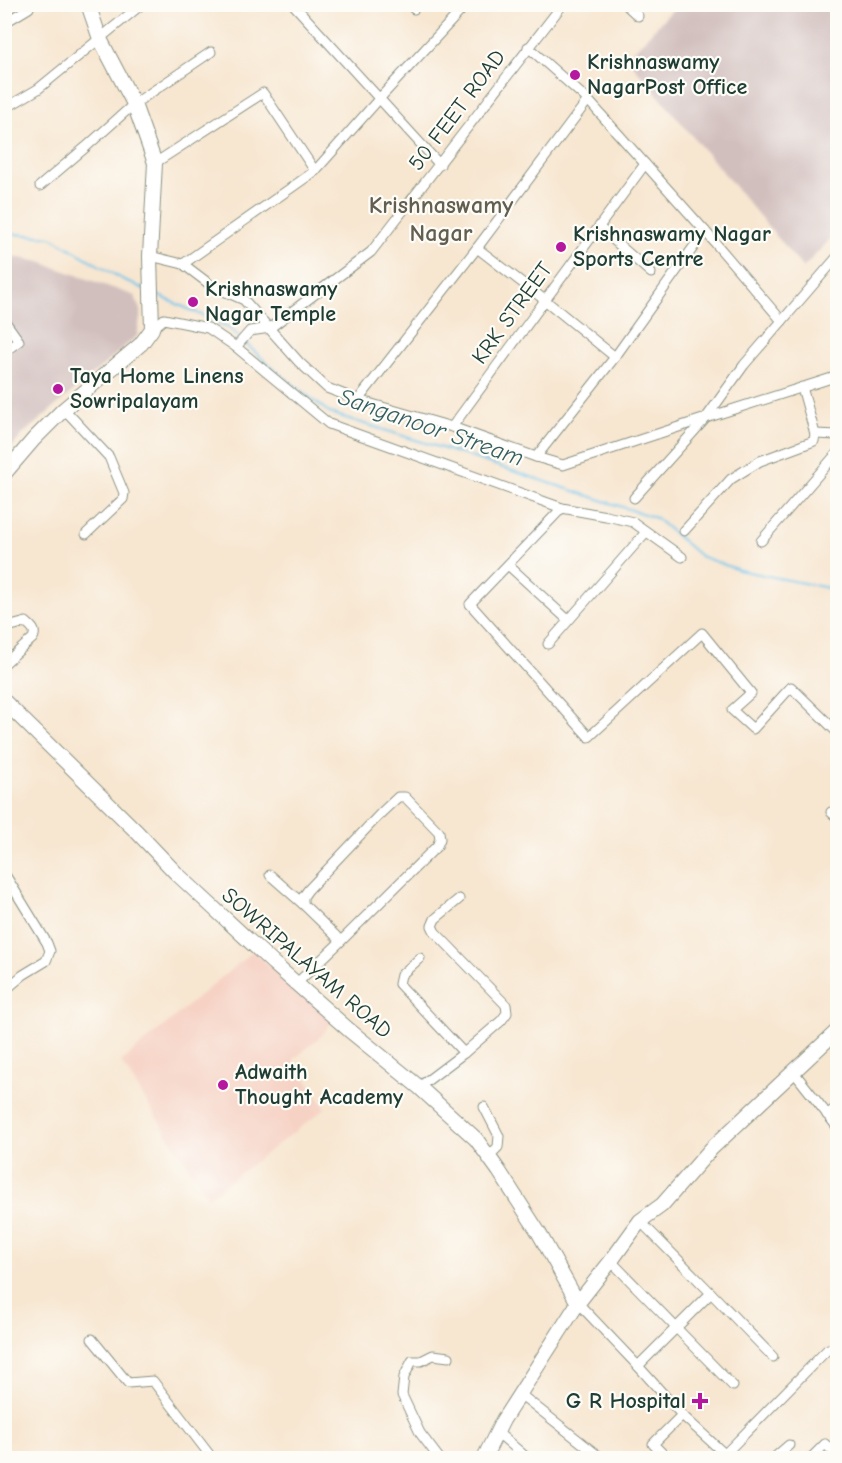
<svg xmlns="http://www.w3.org/2000/svg" width="842" height="1463" viewBox="0 0 842 1463" font-family="'Comic Neue',sans-serif">
<style>
.built{fill:#f6d2c4}
.industrial{fill:#d1bfbe}
.lines{fill:none;stroke-linecap:round;stroke-linejoin:round}
.stream{stroke:#6ec3eb;stroke-width:2}
.street-casing{stroke:#8b9282;stroke-width:11}
.secondary-casing{stroke:#8b9282;stroke-width:16}
.street{stroke:#fff;stroke-width:9}
.secondary{stroke:#fff;stroke-width:14}
.poi-dot{fill:#b5179e;stroke:#fdfcf7;stroke-width:2}
.labels{text-anchor:middle;dominant-baseline:central;stroke-width:4.5;stroke-linejoin:round;paint-order:stroke}
.poi-label{font-size:22px;font-weight:bold;fill:#1f3d34;stroke:#fdfcf7;text-anchor:start}
.street-label{font-size:22px;fill:#1f3d34;stroke:#fdfcf7}
.neighbourhood-label{font-size:24px;font-weight:bold;fill:#625f51;stroke:#fdfcf7}
.water-label{font-size:24px;font-style:italic;fill:#335e62;stroke:#fdfcf7}
</style>
<rect width="100%" height="100%" fill="#fdfcf7"/>
<filter id="ink" filterUnits="userSpaceOnUse"><feTurbulence type="fractalNoise" baseFrequency=".0167" numOctaves="2"/><feDisplacementMap in="SourceGraphic" scale="12" xChannelSelector="R" yChannelSelector="G"/><feConvolveMatrix kernelMatrix="1 2 1 2 8 2 1 2 1" color-interpolation-filters="sRGB"/></filter>
<filter id="wash" filterUnits="userSpaceOnUse"><feTurbulence type="fractalNoise" baseFrequency=".008" numOctaves="4" result="noise"/><feDisplacementMap in="SourceGraphic" scale="24" xChannelSelector="R" yChannelSelector="G"/><feGaussianBlur stdDeviation="1.35" result="paint"/><feColorMatrix in="noise" values="0 0 0 0 0 0 0 0 0 0 0 0 0 0 0 0 0 1.4 0 .05"/><feComposite in="paint" operator="in"/></filter>
<g filter="url(#wash)">
<rect width="100%" height="100%" fill="#f7e6d0"/>
<!-- built -->
<path class="built" d="M253,951L332,1020L322,1035L293,1060L326,1108L208,1197L121,1062Z"/>
<!-- industrial -->
<g class="industrial">
<path d="M677,5H837V232L803,268L627,58Z"/>
<path d="M5,255L40,262L135,296L141,313L137,336L24,433L5,455Z"/>
</g>
<g class="lines">
<!-- stream -->
<g class="stream">
<path d="M4,233L51,237L122,279L144,289"/>
<path d="M155,294L228,327L240,338"/>
<path d="M244,342L277,372L330,413L467,456L656,518L700,556L739,570L838,590"/>
</g>
</g>
</g>
<g filter="url(#ink)">
<g class="lines">
<defs>
<g id="street">
<path d="M293,4L440,165"/>
<path d="M410,4L414,9"/>
<path d="M625,4L638,16"/>
<path d="M4,23L29,8L30,4"/>
<path d="M528,47L588,100L705,231L782,321"/>
<path d="M4,109L38,89L142,4"/>
<path d="M155,163L263,93L315,171"/>
<path d="M40,186L86,147L134,104L211,52"/>
<path d="M600,228L651,273"/>
<path d="M477,248L546,301L615,357"/>
<path d="M150,256L183,264L315,171L379,99L467,4"/>
<path d="M183,264L212,286L244,300L299,362L327,388L358,400L452,427L536,457L563,465L706,418L744,365L838,256"/>
<path d="M4,320L19,341L4,352"/>
<path d="M152,329L164,319L208,328L236,347L329,424L562,508L606,516L633,522L682,557"/>
<path d="M236,347L250,331L270,328L371,252L563,4"/>
<path d="M358,400L477,248L588,100"/>
<path d="M64,409L109,457L124,493L123,499L86,534"/>
<path d="M452,427L645,164"/>
<path d="M815,434L838,435"/>
<path d="M536,457L615,357L705,231"/>
<path d="M634,498L706,418L838,376"/>
<path d="M562,508L470,604L589,737L702,633L751,693L732,710L753,729L791,687L838,733"/>
<path d="M684,531L731,479L760,461L814,441L815,434L802,387"/>
<path d="M761,541L838,452"/>
<path d="M508,565L568,620"/>
<path d="M4,628L26,622C31,627 37,630 33,638L4,664"/>
<path d="M548,644L646,532"/>
<path d="M831,812L838,818"/>
<path d="M4,873L47,943L50,951L46,961L23,975L10,986"/>
<path d="M270,875L303,904"/>
<path d="M420,958L401,975L399,984L464,1053"/>
<path d="M297,983L341,941L437,846L440,839L439,832L405,797H398L382,812L308,890L303,897V904L341,941"/>
<path d="M793,1071L838,1128"/>
<path d="M419,1087L464,1053L501,1021L507,1013L506,1005L435,932L432,926L435,919L459,899"/>
<path d="M484,1107L499,1136L498,1147L488,1157"/>
<path d="M827,1115L838,1106"/>
<path d="M611,1261L733,1386"/>
<path d="M711,1293L773,1357"/>
<path d="M578,1303L638,1366L682,1415L729,1458"/>
<path d="M92,1339L128,1383L153,1381L212,1458"/>
<path d="M638,1366L711,1293L640,1221"/>
<path d="M520,1394L601,1458"/>
<path d="M497,1432L527,1458"/>
<path d="M725,1454L828,1349"/>
<path d="M439,1458L420,1433L402,1395L404,1377L412,1361H421L433,1355L449,1357"/>
<path d="M667,1458L653,1444L682,1415"/>
<path d="M774,1458L789,1445"/>
<path d="M811,1458L825,1444L838,1456"/>
</g>
<g id="secondary">
<path d="M4,474L34,439L64,409L141,344L152,329L150,256L155,163L134,104L100,39L88,4"/>
<path d="M4,701L137,832L176,873L273,963L349,1030L419,1087L476,1139L499,1171L539,1233L578,1303"/>
<path d="M484,1458L503,1420L578,1303L611,1261L640,1221L662,1205L711,1149L838,1030"/>
</g>
</defs>
<!-- street casing -->
<use href="#street" class="street-casing"/>
<!-- secondary casing -->
<use href="#secondary" class="secondary-casing"/>
<!-- street -->
<use href="#street" class="street"/>
<!-- secondary -->
<use href="#secondary" class="secondary"/>
</g>
</g>
<!-- markers -->
<g class="poi-dot">
<circle cx="575" cy="75" r="6"/>
<circle cx="561" cy="247" r="6"/>
<circle cx="193" cy="302" r="6"/>
<circle cx="58" cy="389" r="6"/>
<circle cx="223" cy="1085" r="6"/>
<path d="M697 1392h6v6h6v6h-6v6h-6v-6h-6v-6h6z"/>
</g>
<g class="labels">
<!-- poi labels -->
<g class="poi-label">
<text x="587" y="62">Krishnaswamy<tspan x="587" dy="25">NagarPost Office</tspan></text>
<text x="573" y="234">Krishnaswamy Nagar<tspan x="573" dy="25">Sports Centre</tspan></text>
<text x="205" y="289">Krishnaswamy<tspan x="205" dy="25">Nagar Temple</tspan></text>
<text x="70" y="376">Taya Home Linens<tspan x="70" dy="25">Sowripalayam</tspan></text>
<text x="235" y="1072">Adwaith<tspan x="235" dy="25">Thought Academy</tspan></text>
<text x="686" y="1401" text-anchor="end">G R Hospital</text>
</g>
<!-- street labels -->
<g class="street-label">
<text transform="translate(457 110) rotate(-53)">50 FEET ROAD</text>
<text transform="translate(512 313) rotate(-54)">KRK STREET</text>
<text transform="translate(307 963) rotate(41)">SOWRIPALAYAM ROAD</text>
</g>
<!-- neighbourhood labels -->
<g class="neighbourhood-label">
<text x="441" y="205">Krishnaswamy<tspan x="441" dy="28">Nagar</tspan></text>
</g>
<!-- water labels -->
<g class="water-label">
<text transform="translate(431 427) rotate(19)">Sanganoor Stream</text>
</g>
</g>
<!-- margin -->
<rect width="842" height="1463" fill="none" stroke="#fdfcf7" stroke-width="24"/>
</svg>
